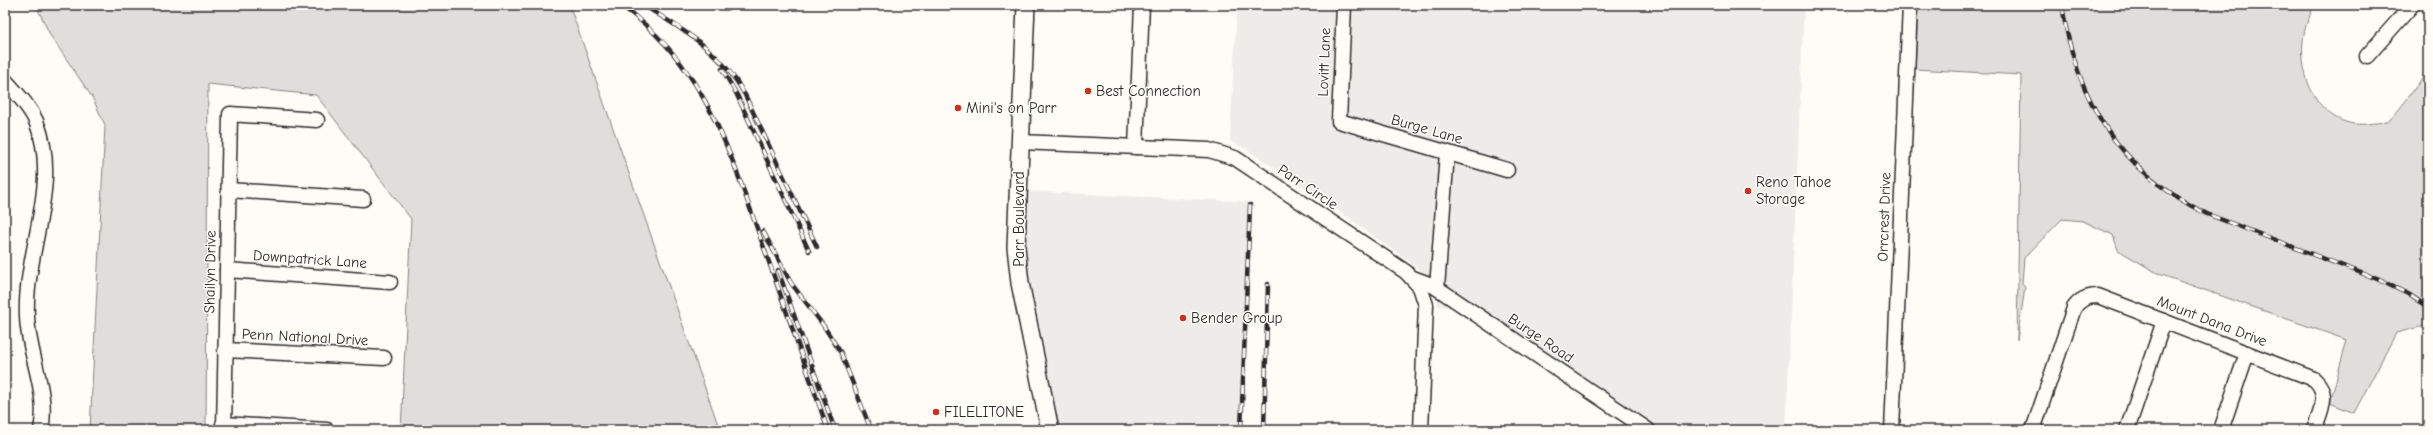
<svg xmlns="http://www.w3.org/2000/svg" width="2433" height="435" viewBox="0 0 2433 435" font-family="'Comic Neue',sans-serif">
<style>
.built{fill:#edece8}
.green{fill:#dfdeda;stroke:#858482}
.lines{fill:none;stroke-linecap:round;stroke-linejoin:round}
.minor-casing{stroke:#2b2b2b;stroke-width:17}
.major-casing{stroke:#2b2b2b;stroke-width:20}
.minor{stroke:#fdfcf7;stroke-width:14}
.major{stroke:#fdfcf7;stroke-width:17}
.rail-casing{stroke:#2b2b2b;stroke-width:4.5}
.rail{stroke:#fdfcf7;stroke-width:3;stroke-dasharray:9;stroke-linecap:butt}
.poi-dot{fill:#c8321e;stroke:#fdfcf7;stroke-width:1.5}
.labels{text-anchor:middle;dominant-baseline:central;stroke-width:3;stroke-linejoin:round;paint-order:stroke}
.street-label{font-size:15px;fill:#2b2b2b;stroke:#fdfcf7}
.poi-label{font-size:15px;fill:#2b2b2b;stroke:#fdfcf7;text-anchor:start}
</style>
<rect width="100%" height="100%" fill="#fdfcf7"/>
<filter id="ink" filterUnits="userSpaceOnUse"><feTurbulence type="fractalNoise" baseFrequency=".025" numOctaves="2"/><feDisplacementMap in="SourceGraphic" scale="8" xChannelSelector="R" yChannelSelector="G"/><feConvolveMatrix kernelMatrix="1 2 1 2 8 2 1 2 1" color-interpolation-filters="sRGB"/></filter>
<g filter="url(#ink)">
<!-- built -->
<g class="built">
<path d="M1237,5H1804L1786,430H1632L1617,416L1464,309L1438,306L1434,286L1422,271L1322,199L1246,149L1230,141Z"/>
<path d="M1019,191L1253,202L1242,430H1050L1020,283Z"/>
</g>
<!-- green -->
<g class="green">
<path d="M36,5H566L570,7L720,430H401L411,219L316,95L208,84L206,430H90L105,125L92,97L50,35Z"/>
<path d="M1918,5H2317C2311,9 2310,16 2307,23C2292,65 2315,130 2368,124C2373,123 2382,123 2386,121C2399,114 2419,82 2428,69V325L2396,333L2354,413L2330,403L2347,340L2159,274L2118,250L2113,235L2083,221L2062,219L2024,258L2022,283L2025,288L2017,340L2021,75L1915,69Z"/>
</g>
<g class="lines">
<defs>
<g id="minor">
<path d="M1344,5L1339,121L1507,170"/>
<path d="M2367,56L2412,5"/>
<path d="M5,80C16,93 29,105 36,121C62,183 24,252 27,316C28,355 49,391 41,430"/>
<path d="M1020,142L1209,150L1235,158L1406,272L1420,287L1426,305L1421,430"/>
<path d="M1136,147L1142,5"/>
<path d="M229,190L363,199"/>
<path d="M227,270L390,282"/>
<path d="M1413,278L1434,286L1648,430"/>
<path d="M1437,288L1447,153"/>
<path d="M225,350L384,358"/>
<path d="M223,424L327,430"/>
<path d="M224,430L230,114L317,120"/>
<path d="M1892,430L1910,5"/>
<path d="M2033,430L2074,308C2080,299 2087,296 2098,296L2314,379C2331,394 2320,412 2314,430"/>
<path d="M2127,430L2164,321"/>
<path d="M2221,430L2247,353"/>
</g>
<path id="major" d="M1026,5L1016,247L1020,283L1050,430"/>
</defs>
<!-- minor casing -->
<use href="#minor" class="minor-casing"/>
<!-- major casing -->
<use href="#major" class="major-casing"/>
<!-- minor -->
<use href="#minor" class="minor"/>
<!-- major -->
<use href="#major" class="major"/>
<defs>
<g id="rail">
<path d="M620,5C705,63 730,153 763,245C785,306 806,368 828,430"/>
<path d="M643,5C684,30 722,52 745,95L817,247"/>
<path d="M2062,5C2076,100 2119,171 2207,214L2377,279L2408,294L2428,307"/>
<path d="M722,69L737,95L809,251"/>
<path d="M763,231L791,283L823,325L841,353L871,430"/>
<path d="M778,270L835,430"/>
<path d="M1241,430L1250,205"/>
<path d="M1264,430L1268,284"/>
</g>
</defs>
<!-- rail casing -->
<use href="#rail" class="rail-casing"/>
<!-- rail -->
<use href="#rail" class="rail"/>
</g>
</g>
<!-- markers -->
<g class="poi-dot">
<circle cx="1088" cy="91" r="4"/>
<circle cx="958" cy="108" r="4"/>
<circle cx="1748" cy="191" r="4"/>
<circle cx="1183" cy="318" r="4"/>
<circle cx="936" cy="412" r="4"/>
</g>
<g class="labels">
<!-- street labels -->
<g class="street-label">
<text transform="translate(1324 62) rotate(-88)">Lovitt Lane</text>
<text transform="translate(1427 129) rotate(16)">Burge Lane</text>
<text transform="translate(1308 187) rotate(34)">Parr Circle</text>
<text transform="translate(1884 217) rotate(-88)">Orrcrest Drive</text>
<text transform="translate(1019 219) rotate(-90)">Parr Boulevard</text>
<text transform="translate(310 259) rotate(4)">Downpatrick Lane</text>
<text transform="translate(210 272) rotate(-89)">Shailyn Drive</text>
<text transform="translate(2212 321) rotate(21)">Mount Dana Drive</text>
<text transform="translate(305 337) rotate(3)">Penn National Drive</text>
<text transform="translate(1541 338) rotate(34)">Burge Road</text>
</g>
<!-- poi labels -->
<g class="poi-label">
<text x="1096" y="91">Best Connection</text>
<text x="966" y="108">Mini's on Parr</text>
<text x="1756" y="182">Reno Tahoe<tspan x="1756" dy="17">Storage</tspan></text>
<text x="1191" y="318">Bender Group</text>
<text x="944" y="412">FILELITONE</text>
</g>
</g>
<!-- margin -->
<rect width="2433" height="435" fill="none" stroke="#fdfcf7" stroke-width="20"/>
<rect x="10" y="10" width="2413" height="415" fill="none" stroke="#2b2b2b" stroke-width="1.5" filter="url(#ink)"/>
</svg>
